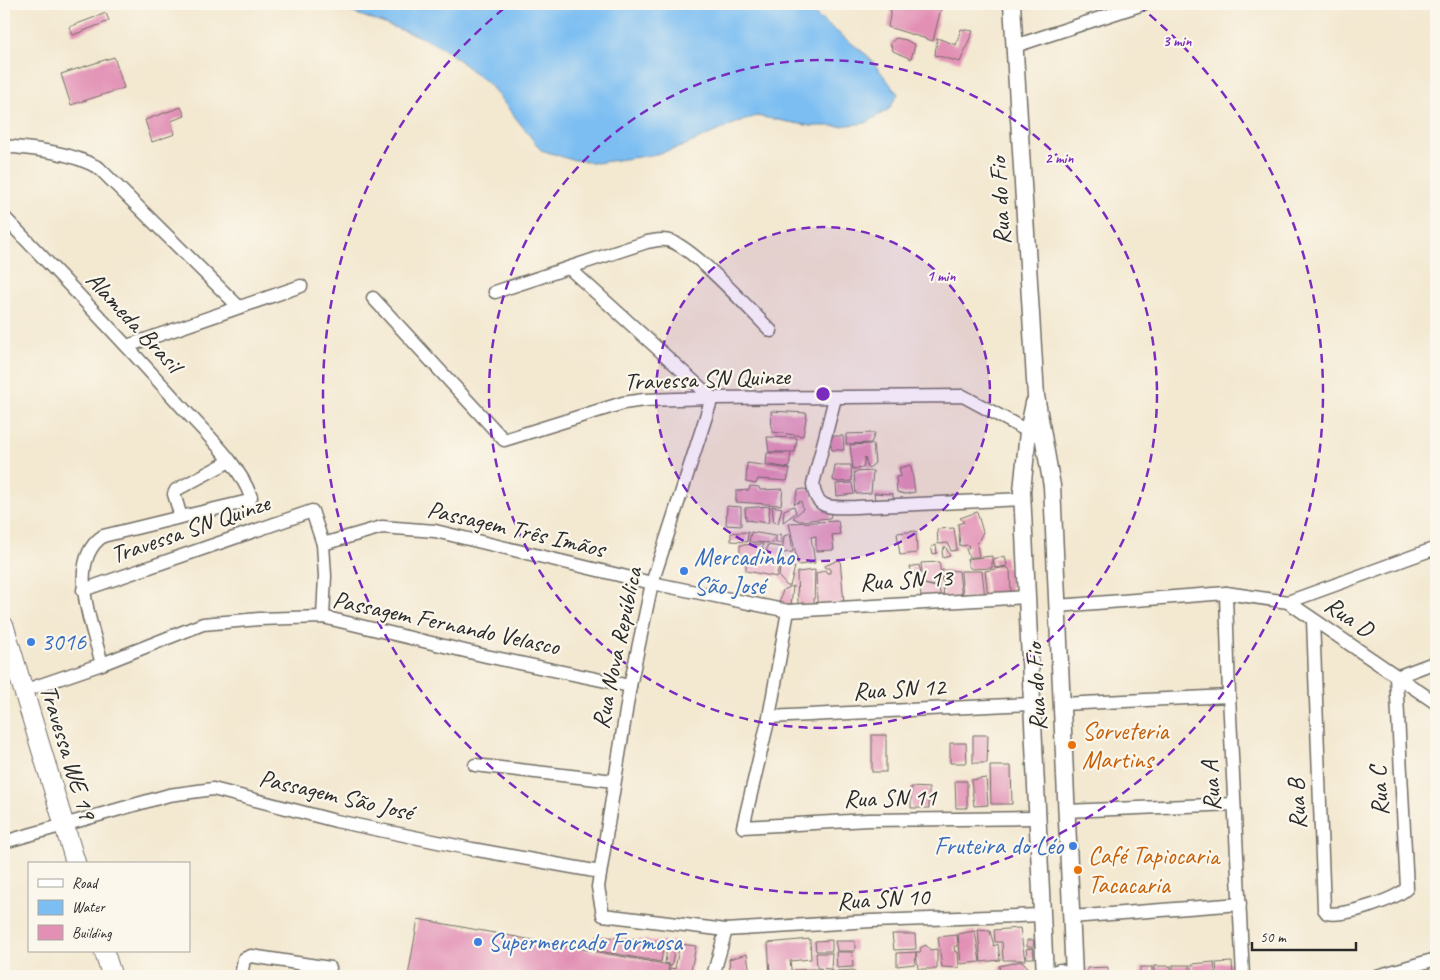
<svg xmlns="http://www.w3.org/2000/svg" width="1440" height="980" viewBox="0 0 1440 980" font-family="Caveat,sans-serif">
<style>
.water{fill:#7cbef2;stroke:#54748e}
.building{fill:#e291b5}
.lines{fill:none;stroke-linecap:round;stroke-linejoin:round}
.minor-casing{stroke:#716d65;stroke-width:15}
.tertiary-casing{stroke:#716d65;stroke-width:19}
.secondary-casing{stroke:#716d65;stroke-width:21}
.minor{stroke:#fff;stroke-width:12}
.tertiary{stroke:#fff;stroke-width:16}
.secondary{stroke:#fff;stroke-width:19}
.ring{fill:none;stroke:#7b2cbf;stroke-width:2.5;stroke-dasharray:9 6}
.shop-dot{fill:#3f7fe0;stroke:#fbf7ec;stroke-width:2}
.food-dot{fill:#e8710a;stroke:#fbf7ec;stroke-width:2}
.labels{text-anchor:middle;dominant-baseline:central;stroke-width:4.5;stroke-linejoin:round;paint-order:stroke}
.street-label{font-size:25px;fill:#2b2b2b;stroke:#fbf7ec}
.shop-label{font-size:25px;fill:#366cbe;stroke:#fbf7ec;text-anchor:start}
.food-label{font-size:25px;fill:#c56008;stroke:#fbf7ec;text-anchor:start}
.centre{fill:#7b2cbf;stroke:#fbf7ec;stroke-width:2.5}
.ring-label{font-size:15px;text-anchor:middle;font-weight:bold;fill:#7b2cbf;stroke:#fbf7ec;stroke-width:4.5;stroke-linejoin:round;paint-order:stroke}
</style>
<rect width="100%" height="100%" fill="#fbf7ec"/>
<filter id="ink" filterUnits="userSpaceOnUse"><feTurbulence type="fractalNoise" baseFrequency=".02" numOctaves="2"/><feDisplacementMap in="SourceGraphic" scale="10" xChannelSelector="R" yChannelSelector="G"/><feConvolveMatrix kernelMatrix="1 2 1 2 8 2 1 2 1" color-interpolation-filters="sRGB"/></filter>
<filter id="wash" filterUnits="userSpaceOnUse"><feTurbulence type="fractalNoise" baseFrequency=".0096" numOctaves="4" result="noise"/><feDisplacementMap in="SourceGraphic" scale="20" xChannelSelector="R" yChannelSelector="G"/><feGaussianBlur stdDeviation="1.12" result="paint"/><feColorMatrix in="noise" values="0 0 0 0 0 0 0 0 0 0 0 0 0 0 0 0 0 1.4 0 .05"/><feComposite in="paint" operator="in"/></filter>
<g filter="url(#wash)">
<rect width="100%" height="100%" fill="#f3e8d0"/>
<!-- water -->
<path class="water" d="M329,4H801L868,56L898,94L889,109L866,123L840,126H811L756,116L731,125L681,147L652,155L596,163L569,159L541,150L490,85L446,50L421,37Z"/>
<g id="blocks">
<!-- building -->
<g class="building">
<path d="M833,4H852V9L833,5Z"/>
<path d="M892,4H942L933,41L888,27Z"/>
<path d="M106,13L109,21L73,35L69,27Z"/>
<path d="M961,29L973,31L960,62L935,55L937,38L956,45Z"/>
<path d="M896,38L906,40L915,45L911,59L893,51L890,43Z"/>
<path d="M114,57L124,88L71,105L61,74Z"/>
<path d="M181,107L185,116L171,121L175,134L152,142L145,120Z"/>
<path d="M771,411L807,413L803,436L772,432Z"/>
<path d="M875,433L871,443L846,444V434Z"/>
<path d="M829,436H843L844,450H832Z"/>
<path d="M767,437L797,438L795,452H769Z"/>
<path d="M873,444L875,463L868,469L865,457L863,468L853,469L850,445Z"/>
<path d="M767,453H791L789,468L766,464Z"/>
<path d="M747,463L790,469L787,481L758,479L756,484L746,482Z"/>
<path d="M835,465H851L852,481L838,482L833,480Z"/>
<path d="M911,465L915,492L905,494L897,492L896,477L901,476L899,468Z"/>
<path d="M873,471L871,493L856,494L854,472Z"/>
<path d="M852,483L854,494L837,496L836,484Z"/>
<path d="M750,486L759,487L760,490L783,489L781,505L736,502V491L749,490Z"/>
<path d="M804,489L811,491L817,508L832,509L830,518L800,521L793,518L803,509L801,501L794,504L798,490Z"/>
<path d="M874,493L893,494V500H875Z"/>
<path d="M727,506L741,507V526L726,525Z"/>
<path d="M770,506L768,523L746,520L745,508Z"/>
<path d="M772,506L782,508L778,523L774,522Z"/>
<path d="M794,506L796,513L783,522L784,510Z"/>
<path d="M977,512L983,532L977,544L979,557H969L966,549L969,548L968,545L960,546L958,524L964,522L960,518Z"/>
<path d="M838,521L840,534L832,535L834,550L816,551V536L811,537L815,563L798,565L789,523Z"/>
<path d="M954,528L957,550L951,551L948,543L938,544L937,529Z"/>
<path d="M916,531L917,553L900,555L897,533Z"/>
<path d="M748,532L747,542L731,541V533Z"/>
<path d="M751,532L775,536L773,543L749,542Z"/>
<path d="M781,534V543H776V536Z"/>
<path d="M790,534L793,552L782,553L784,536Z"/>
<path d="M763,544L761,560L740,558V545Z"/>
<path d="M767,545L781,547L779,562L767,560Z"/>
<path d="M936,545L937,553L933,554L931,547Z"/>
<path d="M945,546L950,556L943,558L942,551Z"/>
<path d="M992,556V568L972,569L969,567L967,559Z"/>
<path d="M1005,556L1007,566L995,568L993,559Z"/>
<path d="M746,559L779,564L777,577L746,571Z"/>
<path d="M840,559L844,603L820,604L817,600L816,574L825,570L827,573H830V568H825V566Z"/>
<path d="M939,562L942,580H939V587L925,584L923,581L921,563Z"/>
<path d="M919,565L921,573H912L910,567Z"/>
<path d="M780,567H795L790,586H787L779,577Z"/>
<path d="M1007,567L1010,570L1011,592L988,597L985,571Z"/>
<path d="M815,570L814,604L798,605L797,572Z"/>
<path d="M942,570L959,571L962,599L944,600Z"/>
<path d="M961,571H982L985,597L963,598Z"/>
<path d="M920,583L939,588L941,597L921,599Z"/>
<path d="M793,586L791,605L779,603L783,590Z"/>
<rect x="872" y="735" width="14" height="37"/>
<path d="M973,735H988L987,763H973Z"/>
<path d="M950,743H966L967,763H950Z"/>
<path d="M990,766H1011L1012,804H991Z"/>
<path d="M986,778L988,805L974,806L971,780Z"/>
<path d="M955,781H967V808H956Z"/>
<path d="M911,787L929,788V808H911Z"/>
<path d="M418,919L669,965L667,976H408Z"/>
<path d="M1020,928L1025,960H1003L1002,942H995L994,930Z"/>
<path d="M978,930L990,931L994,946L998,944L1000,960L981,962Z"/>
<path d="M975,931L980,962L961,964L958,934Z"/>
<path d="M892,934H915L916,949L894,950Z"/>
<path d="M957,935L958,945L954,947L955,952H958L959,968L942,967L938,937Z"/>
<path d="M597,936L664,942L661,962L594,950Z"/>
<path d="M810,939L811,959L790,961L792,976L770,975L768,943Z"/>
<path d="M832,940V951H816L815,941Z"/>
<path d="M1027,940H1034L1033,947H1027Z"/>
<path d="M675,941L672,964L670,967L669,964L665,963L668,942Z"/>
<path d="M835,941H855V951H837Z"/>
<path d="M680,944L696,946L690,975L669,976L670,968L675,969Z"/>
<path d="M926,945L930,950L937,949V969H918L916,952H921L920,948Z"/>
<path d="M1033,948L1034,958H1027L1026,949Z"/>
<path d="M836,952H852L853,967L837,968Z"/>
<path d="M916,952L915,964L897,966V953Z"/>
<path d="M816,953H832L831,969L817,968Z"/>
<path d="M747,954L750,973L730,972L729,959Z"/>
<path d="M1022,961L1027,966L1030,973L1001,974L999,966Z"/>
<path d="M1214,962L1215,976H1193L1192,964Z"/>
<path d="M1232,962L1233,976H1217L1216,963Z"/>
<rect x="1173" y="965" width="17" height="11"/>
<rect x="1154" y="966" width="17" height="10"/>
<path d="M1108,967V976H1087V968Z"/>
<rect x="1140" y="967" width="12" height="9"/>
<path d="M814,969L822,970V976H795L794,970Z"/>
<path d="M833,970L834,976H825L826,972Z"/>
<path d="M854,970L856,976H838L837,971Z"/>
</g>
</g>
</g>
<g filter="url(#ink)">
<use href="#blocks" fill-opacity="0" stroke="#716d65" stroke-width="1"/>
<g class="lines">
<defs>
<g id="minor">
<path d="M1015,46L1143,4"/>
<path d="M4,146C36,149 71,152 99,168L239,307"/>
<path d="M4,217C64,279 124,342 181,406C206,434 238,462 251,497L249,501L181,517"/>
<path d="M569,268L712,398"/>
<path d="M495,292L647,242C654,241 662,238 670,241C694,248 750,310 771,331"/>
<path d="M373,298L504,440L623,403L644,400L712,398L963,396L1035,435"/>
<path d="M127,346L301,286"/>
<path d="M712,398L652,583L630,686L598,887L603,915L726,930L871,921L1042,915"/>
<path d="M835,398L813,484C816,512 834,507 856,507L1023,499"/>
<path d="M323,544L382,527L435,531L652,583L788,611L1027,597"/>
<path d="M83,590L312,511L323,544L325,576L323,617"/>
<path d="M1226,593L1229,696L1243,976"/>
<path d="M1288,602L1436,548"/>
<path d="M1057,606L1226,593L1288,602L1436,703"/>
<path d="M788,611L769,717L743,827L868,820L1037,818"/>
<path d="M1313,620L1324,909L1327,913C1343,917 1395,900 1407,888L1396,677L1436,662"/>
<path d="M102,664C93,628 65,562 103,536L181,517L174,494L176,490L230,461"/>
<path d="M23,691L102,664L203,624L259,619L323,617L486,656L630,686"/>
<path d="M1062,704L1229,696"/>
<path d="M769,717L1031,704"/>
<path d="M475,765L614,781"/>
<path d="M1066,811L1234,804"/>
<path d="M4,842L169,795L213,789L336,821L472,849L600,872"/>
<path d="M1071,917L1240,904"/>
<path d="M241,976L244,959L251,956L330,968"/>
<path d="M713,976L726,930"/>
<path d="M1377,976L1436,959"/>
</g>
<g id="tertiary">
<path d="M1012,4L1036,396L1052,486L1074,976"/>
<path d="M1034,403L1028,432L1022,491L1045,976"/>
<path d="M1047,976L1060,972L1071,976"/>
</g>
<g id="secondary">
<path d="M4,626L76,864"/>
<path d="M104,951L112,976"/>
</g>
</defs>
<!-- minor casing -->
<use href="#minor" class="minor-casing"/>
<!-- tertiary casing -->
<use href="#tertiary" class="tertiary-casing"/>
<!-- secondary casing -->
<use href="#secondary" class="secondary-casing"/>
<!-- minor -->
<use href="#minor" class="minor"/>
<!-- tertiary -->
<use href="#tertiary" class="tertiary"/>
<!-- secondary -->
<use href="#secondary" class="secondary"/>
</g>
</g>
<!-- distance rings -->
<circle cx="823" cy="394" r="167" fill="#7b2cbf" fill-opacity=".12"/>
<g class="ring">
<circle cx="823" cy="394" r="167"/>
<circle cx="823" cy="394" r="334"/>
<path d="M1138 5A500 500 0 1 1 508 5"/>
</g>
<!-- markers -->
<g class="shop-dot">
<circle cx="684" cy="571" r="5"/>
<circle cx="31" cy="642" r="5"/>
<circle cx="1073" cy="846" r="5"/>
<circle cx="478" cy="942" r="5"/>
</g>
<g class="food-dot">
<circle cx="1072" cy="745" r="5"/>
<circle cx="1078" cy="870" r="5"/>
</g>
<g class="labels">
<!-- street labels -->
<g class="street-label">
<text transform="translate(1000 201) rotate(-93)">Rua do Fio</text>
<text transform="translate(134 322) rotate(47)">Alameda Brasil</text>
<text transform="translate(707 379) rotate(-2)">Travessa SN Quinze</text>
<text transform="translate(190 529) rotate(-19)">Travessa SN Quinze</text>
<text transform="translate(516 529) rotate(13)">Passagem Três Imãos</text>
<text transform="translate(906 580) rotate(-3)">Rua SN 13</text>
<text transform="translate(1349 617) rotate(35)">Rua D</text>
<text transform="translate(446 623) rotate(12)">Passagem Fernando Velasco</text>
<text transform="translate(617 648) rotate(-78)">Rua Nova República</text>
<text transform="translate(1036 687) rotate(-93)">Rua do Fio</text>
<text transform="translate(899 689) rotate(-3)">Rua SN 12</text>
<text transform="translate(68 752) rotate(73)">Travessa WE 19</text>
<text transform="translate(1211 786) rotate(-93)">Rua A</text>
<text transform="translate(1379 791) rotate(-93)">Rua C</text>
<text transform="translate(336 795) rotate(13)">Passagem São José</text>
<text transform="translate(890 798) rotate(-1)">Rua SN 11</text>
<text transform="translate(1297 804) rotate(-92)">Rua B</text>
<text transform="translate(883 899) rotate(-3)">Rua SN 10</text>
</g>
<!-- shop labels -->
<g class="shop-label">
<text x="694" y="557">Mercadinho<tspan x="694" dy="29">São José</tspan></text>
<text x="41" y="642">3016</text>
<text x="1063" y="846" text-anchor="end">Fruteira do Léo</text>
<text x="488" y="942">Supermercado Formosa</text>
</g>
<!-- food labels -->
<g class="food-label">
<text x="1082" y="731">Sorveteria<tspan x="1082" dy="29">Martins</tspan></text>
<text x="1088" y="856">Café Tapiocaria<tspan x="1088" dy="29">Tacacaria</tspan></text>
</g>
</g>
<circle cx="823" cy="394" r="8" class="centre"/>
<g class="ring-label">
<text x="1177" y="46">3 min</text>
<text x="1059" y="163">2 min</text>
<text x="941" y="281">1 min</text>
</g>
<!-- margin -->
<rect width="1440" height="980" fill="none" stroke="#fbf7ec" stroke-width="20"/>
<!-- legend -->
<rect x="28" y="862" width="162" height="90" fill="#fbf7ec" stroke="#a8a59f"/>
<rect x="38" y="879" width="25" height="8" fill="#ffffff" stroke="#a8a59f"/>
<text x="72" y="888" font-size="15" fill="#2b2b2b">Road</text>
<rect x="38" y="900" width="25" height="15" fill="#7cbef2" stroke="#a8a59f"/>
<text x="72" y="912" font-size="15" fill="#2b2b2b">Water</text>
<rect x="38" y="925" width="25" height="15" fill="#e291b5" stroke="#a8a59f"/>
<text x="72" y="938" font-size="15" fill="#2b2b2b">Building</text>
<!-- scale -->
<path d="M1252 942v8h104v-8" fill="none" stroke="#2b2b2b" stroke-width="2.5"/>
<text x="1260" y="942" font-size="15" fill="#2b2b2b" stroke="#fbf7ec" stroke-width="4" paint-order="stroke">50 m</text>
</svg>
